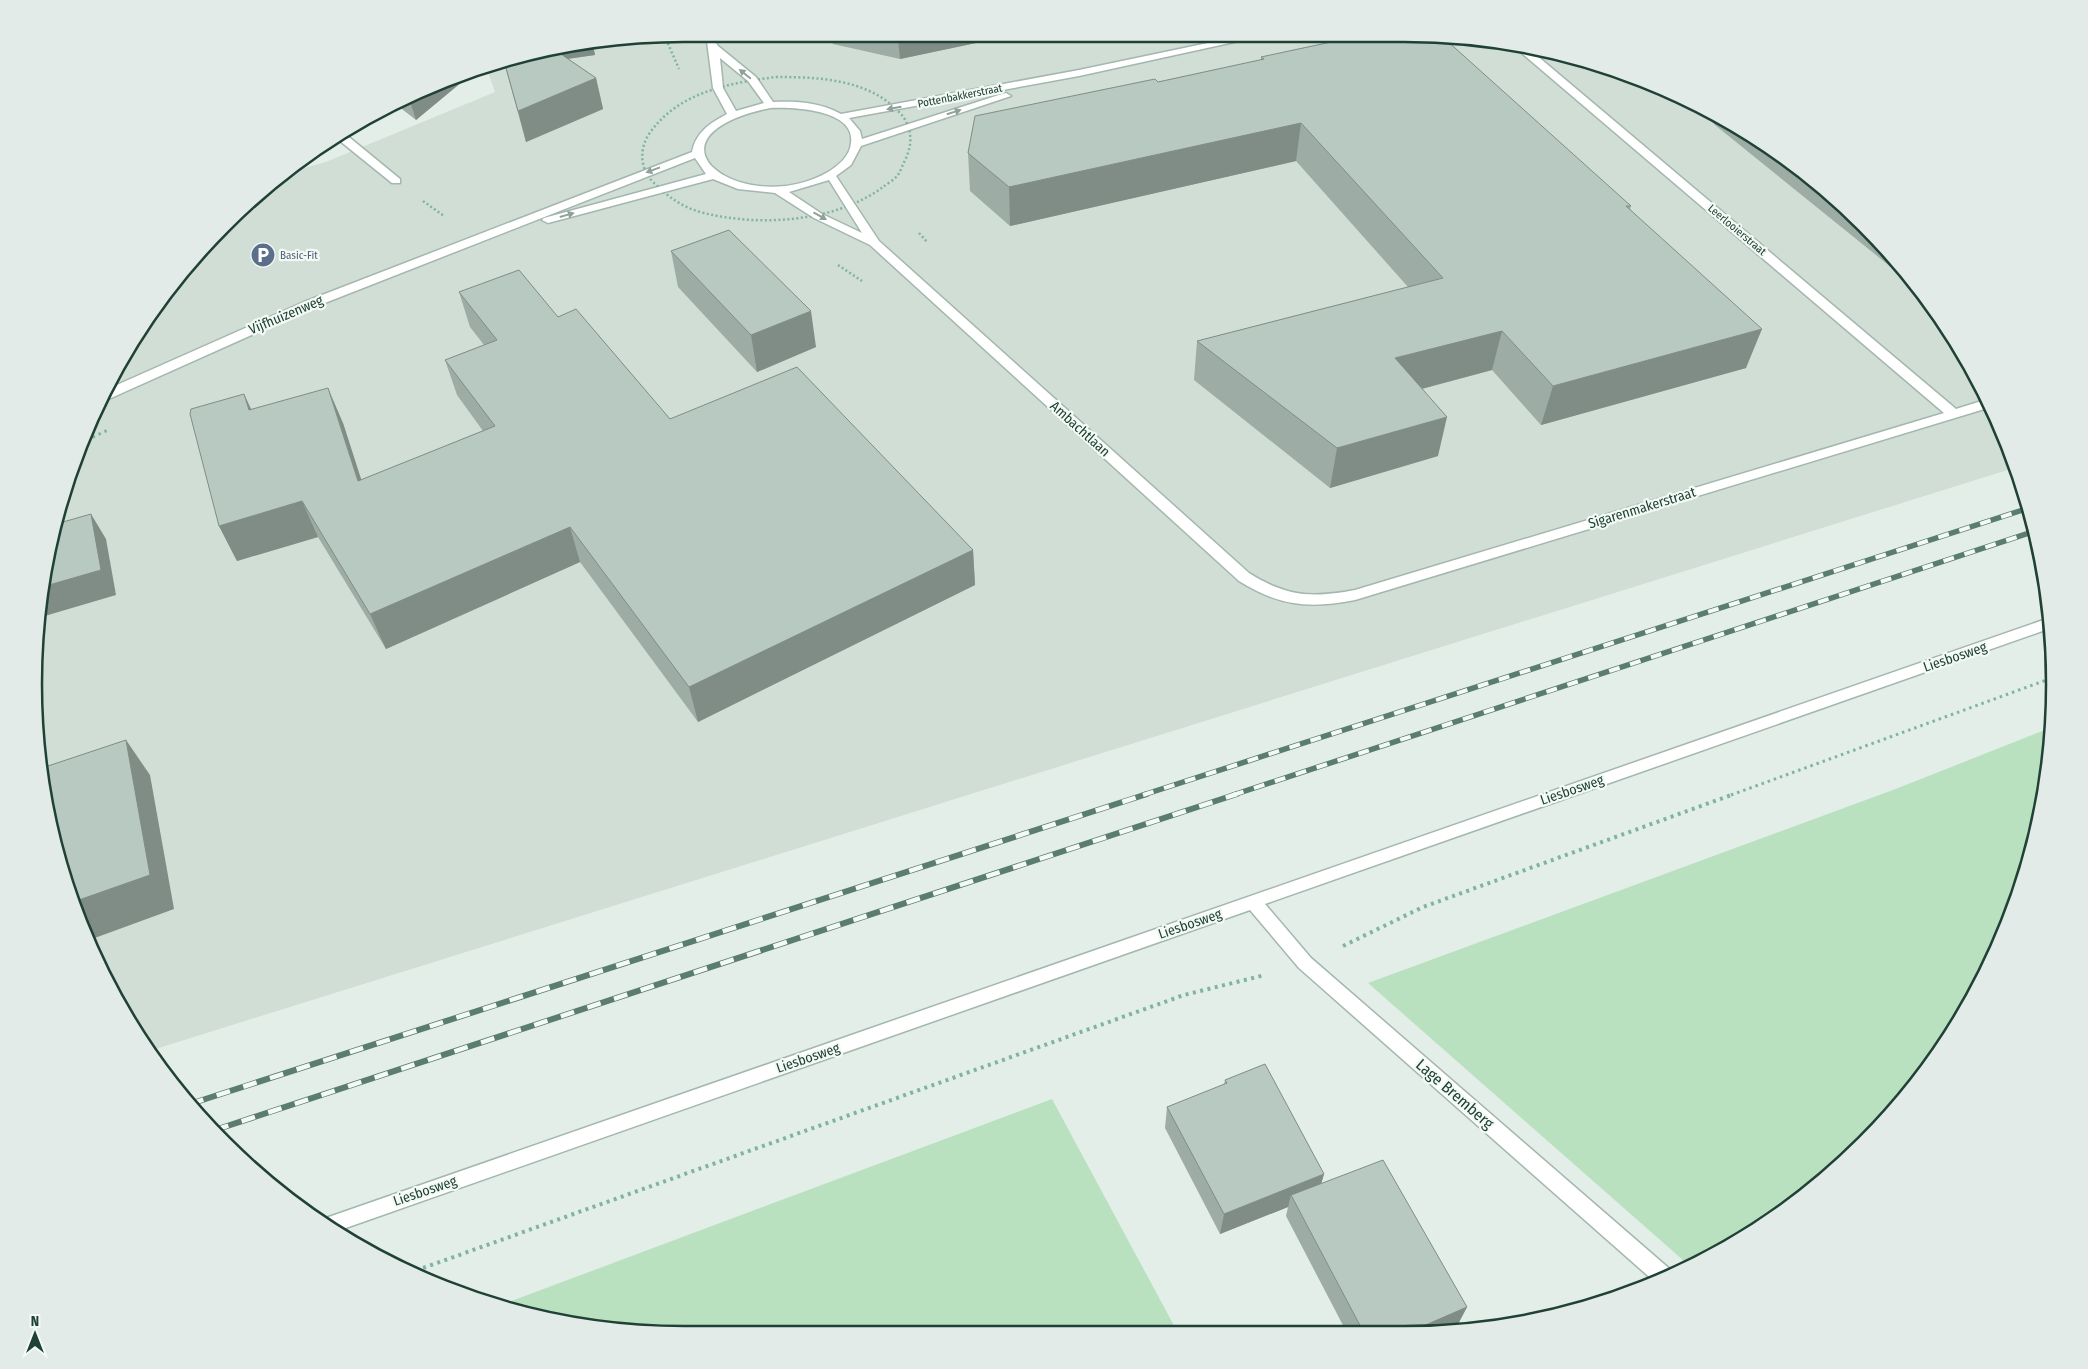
<svg xmlns="http://www.w3.org/2000/svg" width="2088" height="1369" viewBox="0 0 2088 1369" font-family="'Fira Sans Condensed',sans-serif">
<style>
.built{fill:#d0ded6}
.green{fill:#b9e1c0}
.lines{fill:none;stroke-linecap:round;stroke-linejoin:round}
.minor-casing{stroke:#a4b7ae;stroke-width:3}
.path-far2{stroke:#80b49f;stroke-width:2.5;stroke-dasharray:2 2.5;stroke-linecap:butt}
.path-far1{stroke:#80b49f;stroke-width:3;stroke-dasharray:2.5 4;stroke-linecap:butt}
.path{stroke:#80b49f;stroke-width:4;stroke-dasharray:3 4.5;stroke-linecap:butt}
.minor{fill:#fff;fill-rule:evenodd}
.rail-far1-casing{stroke:#5b7c70;stroke-width:5.5}
.rail-casing{stroke:#5b7c70;stroke-width:6}
.rail-far1{stroke:#f3faf6;stroke-width:4;stroke-dasharray:11;stroke-linecap:butt}
.rail{stroke:#f3faf6;stroke-width:4.5;stroke-dasharray:14;stroke-linecap:butt}
.wall{fill:#9dada5}
.shaded-wall{fill:#808d86}
.building{fill:#b7c9c0;stroke:#808d86}
.oneway{fill:#90a09a}
.labels{text-anchor:middle;dominant-baseline:central;stroke-width:4.5;stroke-linejoin:round;paint-order:stroke}
.far-street-label{font-size:11px;fill:#204135;stroke:#f3faf6}
.far-service-label{font-size:11px;fill:#4e5e75;stroke:#f3faf6;text-anchor:start}
.street-label{font-size:14px;fill:#204135;stroke:#f3faf6}
.near-street-label{font-size:16px;fill:#204135;stroke:#f3faf6}
.rim{fill:none;stroke:#204135;stroke-width:2.5}
</style>
<rect width="100%" height="100%" fill="#e2eee7"/>
<!-- built -->
<path class="built" d="M599,39H1489L1612,68L1691,101L1833,195L1920,289L1987,397L2014,468L149,1051L121,1010L56,853L35,727V642L46,557L83,436L168,288L255,195L285,173L326,162L495,92L486,66Z"/>
<!-- green -->
<g class="green">
<path d="M2050,728L2049,770L2020,894L1967,1010L1893,1114L1799,1201L1692,1268L1368,983L1893,790Z"/>
<path d="M1052,1099L1178,1333L599,1330L498,1306Z"/>
</g>
<g class="lines">
<defs>
<g id="minor">
<path d="M1227,39H1248L1079,76L849,118L860,131L862,139L1002,94L1006,93L1011,96L861,146L851,165L836,176L879,241L1249,573C1287,597 1312,598 1355,590L1944,413L1517,49V46L1529,49L1956,409L1988,399L1991,407L1355,600C1309,609 1279,606 1239,581L870,245L814,218L775,193L738,189L713,179L548,223L542,220L544,218L706,174L695,158L312,308L111,398H105L110,388L304,302L692,152C696,132 710,123 727,114L713,88L707,41H715L718,46L756,77L773,102C796,101 820,102 841,114L1079,70ZM720,58L748,81L764,103L736,111L723,88ZM770,108C791,107 856,109 851,143C850,156 838,166 828,172C744,220 630,138 770,108ZM829,180L862,233L822,214L789,192Z"/>
<path d="M344,133L400,179V183H392L335,137Z"/>
<path d="M2049,618L2051,628L1265,904L1311,958L1672,1271L1674,1275L1655,1282L1299,968L1250,910L340,1230L323,1219Z"/>
</g>
</defs>
<!-- minor casing -->
<use href="#minor" class="minor-casing"/>
<!-- path-far2 -->
<g class="path-far2">
<path d="M666,39L679,69"/>
<path d="M776,77C819,77 869,79 900,113C912,126 913,143 906,158C903,164 901,170 898,175C894,180 887,184 883,187C836,222 760,227 704,213C683,208 668,197 653,182C640,169 639,149 649,134C678,92 729,83 776,77Z"/>
<path d="M423,201L444,216"/>
<path d="M919,233L928,243"/>
<path d="M838,265L862,281"/>
</g>
<!-- path-far1 -->
<g class="path-far1">
<path d="M81,443L110,429"/>
<path d="M1731,795L2052,678"/>
</g>
<!-- path -->
<g class="path">
<path d="M1343,946L1423,907L1734,794"/>
<path d="M409,1273L1184,995L1265,975"/>
</g>
<!-- minor -->
<use href="#minor" class="minor"/>
<defs>
<g id="rail-far1">
<path d="M1143,795L2029,508"/>
<path d="M1233,795L2035,531"/>
</g>
<g id="rail">
<path d="M190,1104L1147,794"/>
<path d="M215,1130L1237,794"/>
</g>
</defs>
<!-- rail-far1 casing -->
<use href="#rail-far1" class="rail-far1-casing"/>
<!-- rail casing -->
<use href="#rail" class="rail-casing"/>
<!-- rail-far1 -->
<use href="#rail-far1" class="rail-far1"/>
<!-- rail -->
<use href="#rail" class="rail"/>
</g>
<!-- wall -->
<g class="wall">
<path d="M830,39H995L900,59L833,44Z"/>
<path d="M592,41L595,55L568,59L596,78L603,109L526,142L504,62Z"/>
<path d="M1261,57L1631,206L1630,209L1746,368L1541,425L1492,370L1422,389L1438,456L1330,488L1194,380L1197,341L1408,287L1296,161L1010,226L970,191L968,153L1158,82L1261,60Z"/>
<path d="M468,72L469,76L416,120L398,106Z"/>
<path d="M1696,104L1833,195L1920,289L1923,293L1715,125Z"/>
<path d="M671,251L816,347L757,372L678,287Z"/>
<path d="M459,292L558,317L670,419L973,550L975,585L698,722L580,562L386,649L318,537L237,561L219,526L251,409L343,423L361,480L483,431L457,395L445,360L484,345L470,327Z"/>
<path d="M1225,1080L1324,1174L1321,1184L1467,1307L1457,1326L1439,1334L1347,1333L1286,1216L1288,1207L1220,1234L1165,1128L1167,1107L1224,1085Z"/>
</g>
<!-- shaded-wall -->
<g class="shaded-wall">
<path d="M898,39H995L900,59Z"/>
<path d="M592,41L595,55L537,63L535,54Z"/>
<path d="M468,72L469,76L416,120L410,101Z"/>
<path d="M596,78L603,109L526,142L518,111Z"/>
<path d="M1301,123L1296,161L1010,226L1009,187Z"/>
<path d="M811,311L816,347L757,372L751,335Z"/>
<path d="M1762,329L1746,368L1541,425L1553,386Z"/>
<path d="M1502,331L1492,370L1387,398L1395,358Z"/>
<path d="M328,388L343,423L373,516L358,481Z"/>
<path d="M244,394L261,430L249,410Z"/>
<path d="M1447,417L1438,456L1330,488L1337,448Z"/>
<path d="M302,501L318,537L237,561L219,526Z"/>
<path d="M91,514L106,539L116,595L38,618L42,587Z"/>
<path d="M570,527L580,562L386,649L370,614Z"/>
<path d="M973,550L975,585L698,722L689,687Z"/>
<path d="M126,740L150,775L174,909L92,939L76,901Z"/>
<path d="M1324,1174L1318,1195H1291L1288,1207L1220,1234L1224,1214Z"/>
<path d="M1467,1307L1457,1326L1439,1334H1405Z"/>
</g>
<!-- building -->
<g class="building">
<path d="M1345,39H1445L1631,206H1626L1762,329L1553,386L1502,331L1395,358L1447,417L1337,448L1197,341L1443,278L1301,123L1009,187L968,153L975,116L1155,79L1158,82L1264,59L1261,57Z"/>
<path d="M555,50L596,78L518,111L504,61Z"/>
<path d="M729,230L811,311L751,335L671,251Z"/>
<path d="M519,270L558,317L576,309L670,419L797,367L973,550L689,687L570,527L370,614L302,501L219,526L190,414L191,409L244,394L249,410L328,388L358,481L495,426L445,360L497,340L459,292Z"/>
<path d="M91,514L101,570L42,587L46,557L56,524Z"/>
<path d="M126,740L150,875L76,901L56,853L42,768Z"/>
<path d="M1265,1064L1324,1174L1224,1214L1167,1107L1227,1083L1225,1080Z"/>
<path d="M1383,1160L1467,1307L1405,1334L1364,1333L1291,1195Z"/>
</g>
<!-- one-way arrows -->
<defs><path id="oneway-solid" d="M-6-.8H1V-3.2L6.5 0L1 3.2V.8H-6Z" transform="scale(1.25)"/></defs>
<g class="oneway">
<use href="#oneway-solid" transform="translate(745 74) rotate(-141)"/>
<use href="#oneway-solid" transform="translate(894 108) rotate(170)"/>
<use href="#oneway-solid" transform="translate(954 112) rotate(-17)"/>
<use href="#oneway-solid" transform="translate(653 170) rotate(160)"/>
<use href="#oneway-solid" transform="translate(567 215) rotate(-16)"/>
<use href="#oneway-solid" transform="translate(820 216) rotate(29)"/>
</g>
<!-- icons -->
<defs>
<symbol id="parking-disc" viewBox="-11 -11 22 22"><circle r="9.5" fill="#5c6f8a" stroke="#f3faf6"/><path d="M-3.5-5.5H1a3.5 3.5 0 0 1 0 7H-1V5.5H-3.5ZM-1-3.4V-.6H.8a1.4 1.4 0 0 0 0-2.8Z" fill="#fff"/></symbol>
</defs>
<g fill-rule="evenodd">
<use href="#parking-disc" x="249" y="241" width="28" height="28"/>
</g>
<g class="labels">
<!-- far-street labels -->
<g class="far-street-label">
<text transform="translate(960 96) rotate(-11)">Pottenbakkerstraat</text>
<text transform="translate(1737 230) rotate(40)">Leerlooierstraat</text>
</g>
<!-- far-service labels -->
<g class="far-service-label">
<text x="280" y="255">Basic-Fit</text>
</g>
<!-- street labels -->
<g class="street-label">
<text transform="translate(286 315) rotate(-23)">Vijfhuizenweg</text>
<text transform="translate(1080 429) rotate(42)">Ambachtlaan</text>
<text transform="translate(1642 508) rotate(-17)">Sigarenmakerstraat</text>
<text transform="translate(1955 657) rotate(-19)">Liesbosweg</text>
<text transform="translate(1572 790) rotate(-19)">Liesbosweg</text>
<text transform="translate(1190 924) rotate(-19)">Liesbosweg</text>
<text transform="translate(808 1058) rotate(-19)">Liesbosweg</text>
<text transform="translate(425 1191) rotate(-19)">Liesbosweg</text>
</g>
<!-- near-street labels -->
<g class="near-street-label">
<text transform="translate(1455 1094) rotate(41)">Lage Bremberg</text>
</g>
</g>
<!-- crop -->
<path d="M0 0H2088V1369H0ZM684 42H1404A642 642 0 0 1 2046 684V684A642 642 0 0 1 1404 1326H684A642 642 0 0 1 42 684V684A642 642 0 0 1 684 42Z" fill="#e2ebe7" fill-rule="evenodd"/>
<path class="rim" d="M684 42H1404A642 642 0 0 1 2046 684V684A642 642 0 0 1 1404 1326H684A642 642 0 0 1 42 684V684A642 642 0 0 1 684 42Z"/>
<!-- north arrow -->
<g transform="translate(35 1334)" stroke="#f3faf6" stroke-width="4" paint-order="stroke">
<path d="M0-4L9 19L0 12L-9 19Z" fill="#204135"/>
<text y="-8" font-size="14" font-weight="bold" text-anchor="middle" fill="#204135">N</text>
</g>
</svg>
